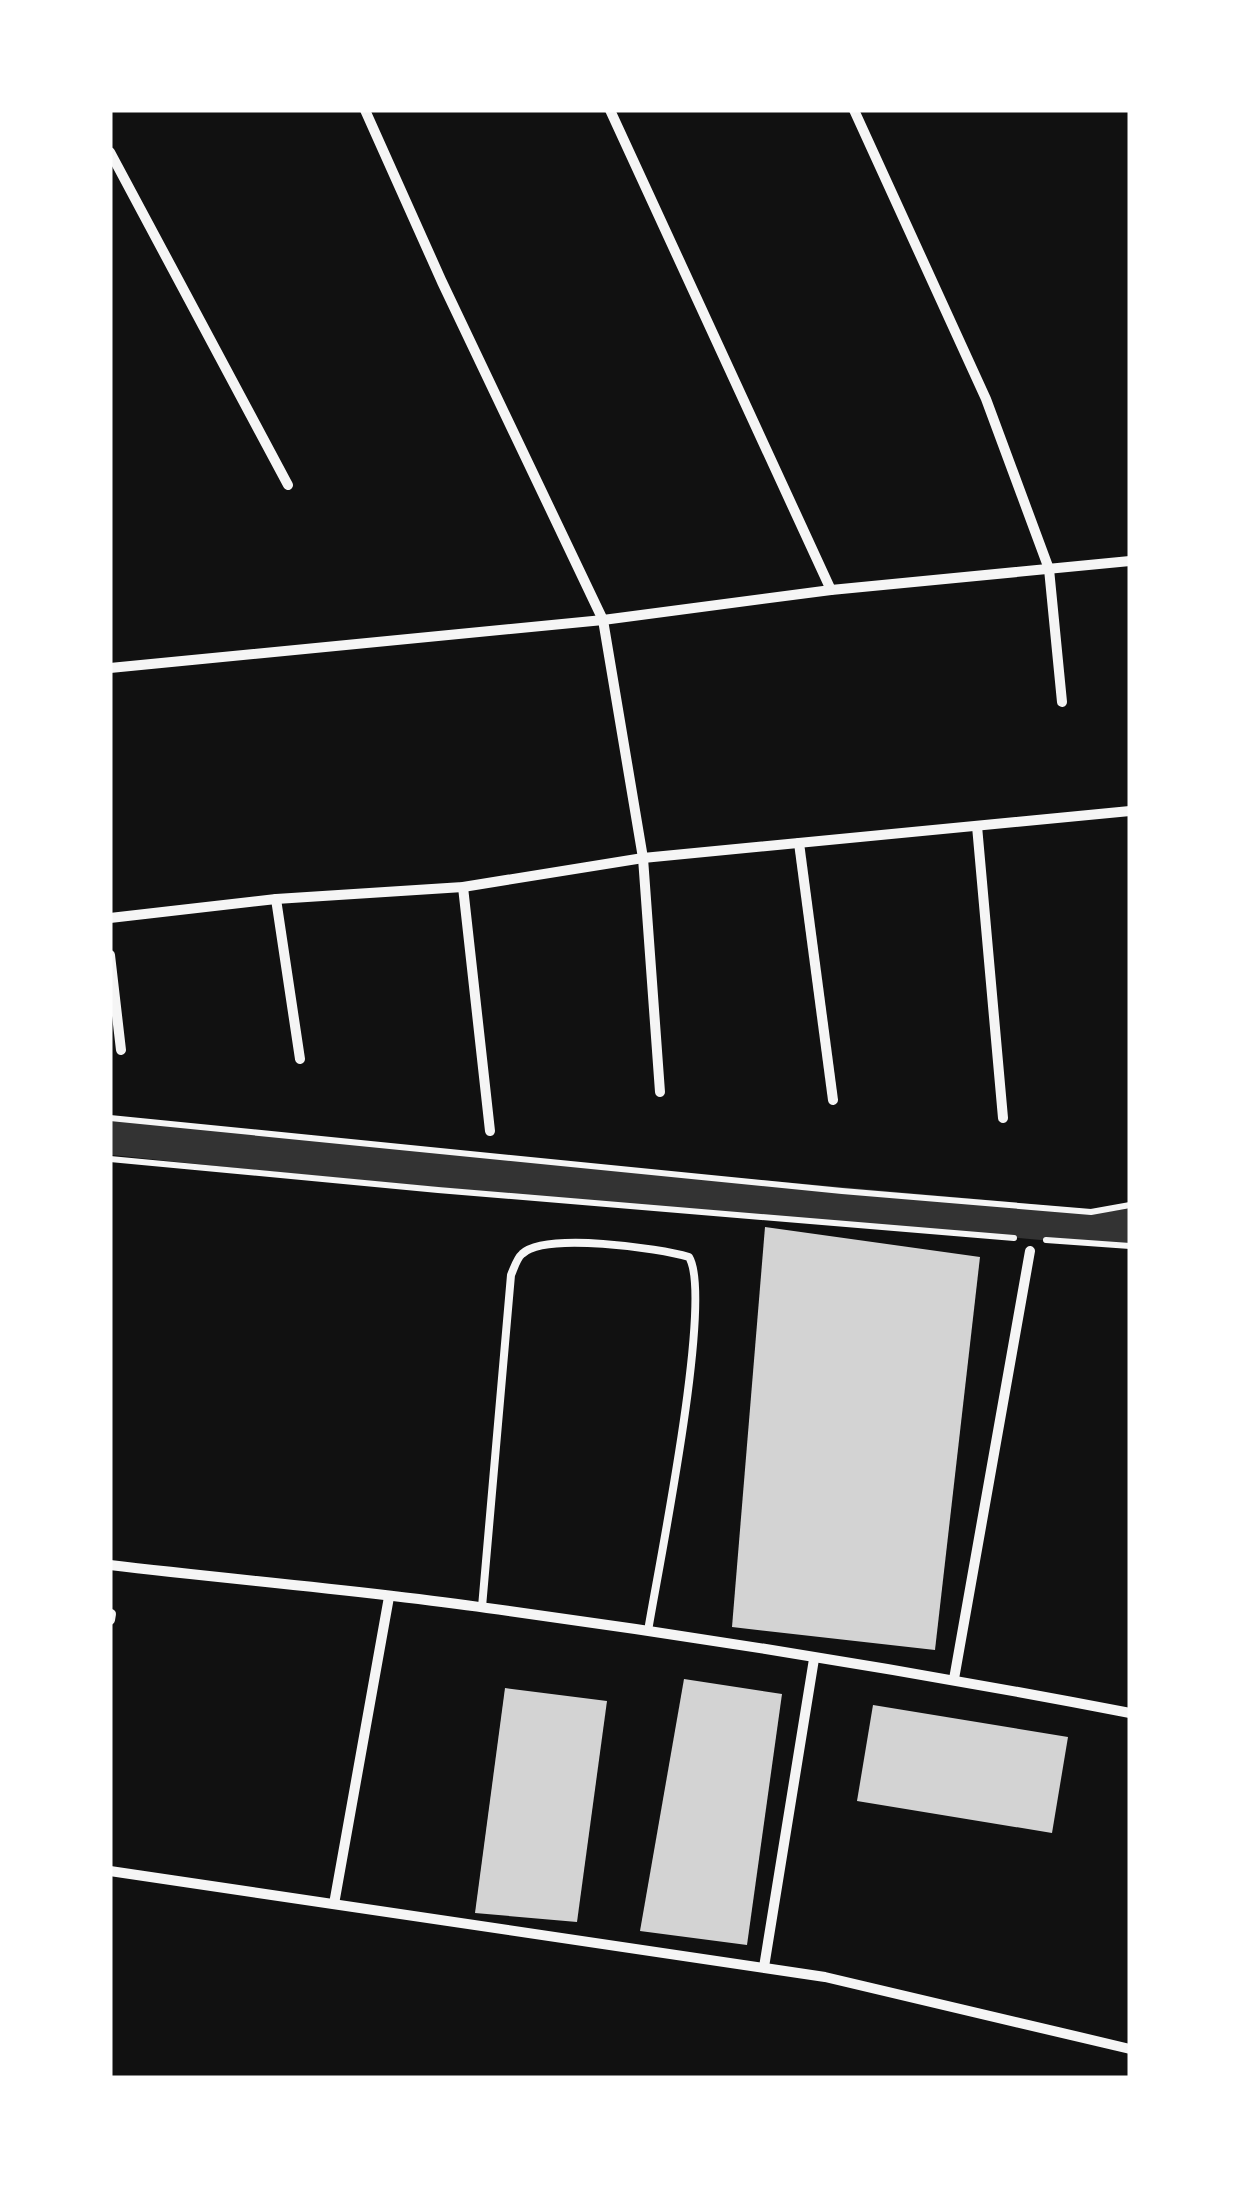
<svg xmlns="http://www.w3.org/2000/svg" width="1240" height="2188" viewBox="0 0 1240 2188" font-family="'Varela Round',sans-serif">
<style>
.lines{fill:none;stroke-linecap:round;stroke-linejoin:round}
.canal{stroke:#333;stroke-width:35}
.building{fill:#d3d3d3}
.path{stroke:#f5f5f5;stroke-width:6}
.service{stroke:#f5f5f5;stroke-width:8}
.minor{stroke:#f5f5f5;stroke-width:10}
</style>
<rect width="100%" height="100%" fill="#111"/>
<g class="lines">
<!-- canal -->
<path class="canal" d="M110,1137C443,1174 777,1197 1110,1229L1130,1226"/>
</g>
<!-- building -->
<g class="building">
<path d="M765,1227L980,1257L935,1650L732,1627Z"/>
<path d="M684,1679L782,1694L747,1945L640,1931Z"/>
<path d="M505,1688L607,1701L577,1922L475,1913Z"/>
<path d="M873,1705L1068,1737L1052,1833L857,1801Z"/>
</g>
<g class="lines">
<!-- path -->
<g class="path">
<path d="M110,1118L842,1191L1091,1212L1130,1205"/>
<path d="M110,1159L438,1190L1014,1238"/>
<path d="M1046,1240L1130,1246"/>
</g>
<!-- service -->
<path class="service" d="M482,1607L511,1275C514,1268 517,1258 522,1254C545,1232 659,1248 689,1257C714,1298 658,1569 648,1631"/>
<!-- minor -->
<g class="minor">
<path d="M365,110L442,282L603,620L643,858L660,1092"/>
<path d="M610,110L831,590"/>
<path d="M854,110L986,399L1049,569L1062,702"/>
<path d="M110,152L288,485"/>
<path d="M110,668L603,620L831,590L1130,561"/>
<path d="M977,826L1003,1118"/>
<path d="M799,843L833,1100"/>
<path d="M463,887L490,1131"/>
<path d="M276,899L300,1059"/>
<path d="M110,918L276,899L463,887L643,858L1130,811"/>
<path d="M110,955L121,1050"/>
<path d="M110,1565C235,1580 362,1590 487,1608C702,1637 917,1672 1130,1713"/>
<path d="M110,1620L111,1614"/>
<path d="M954,1679L1030,1251"/>
<path d="M110,1871L825,1977L1130,2049"/>
<path d="M334,1904L389,1597"/>
<path d="M764,1967L814,1659"/>
</g>
</g>
<!-- border -->
<rect width="1240" height="2188" fill="none" stroke="#ffffff" stroke-width="225"/>
</svg>
